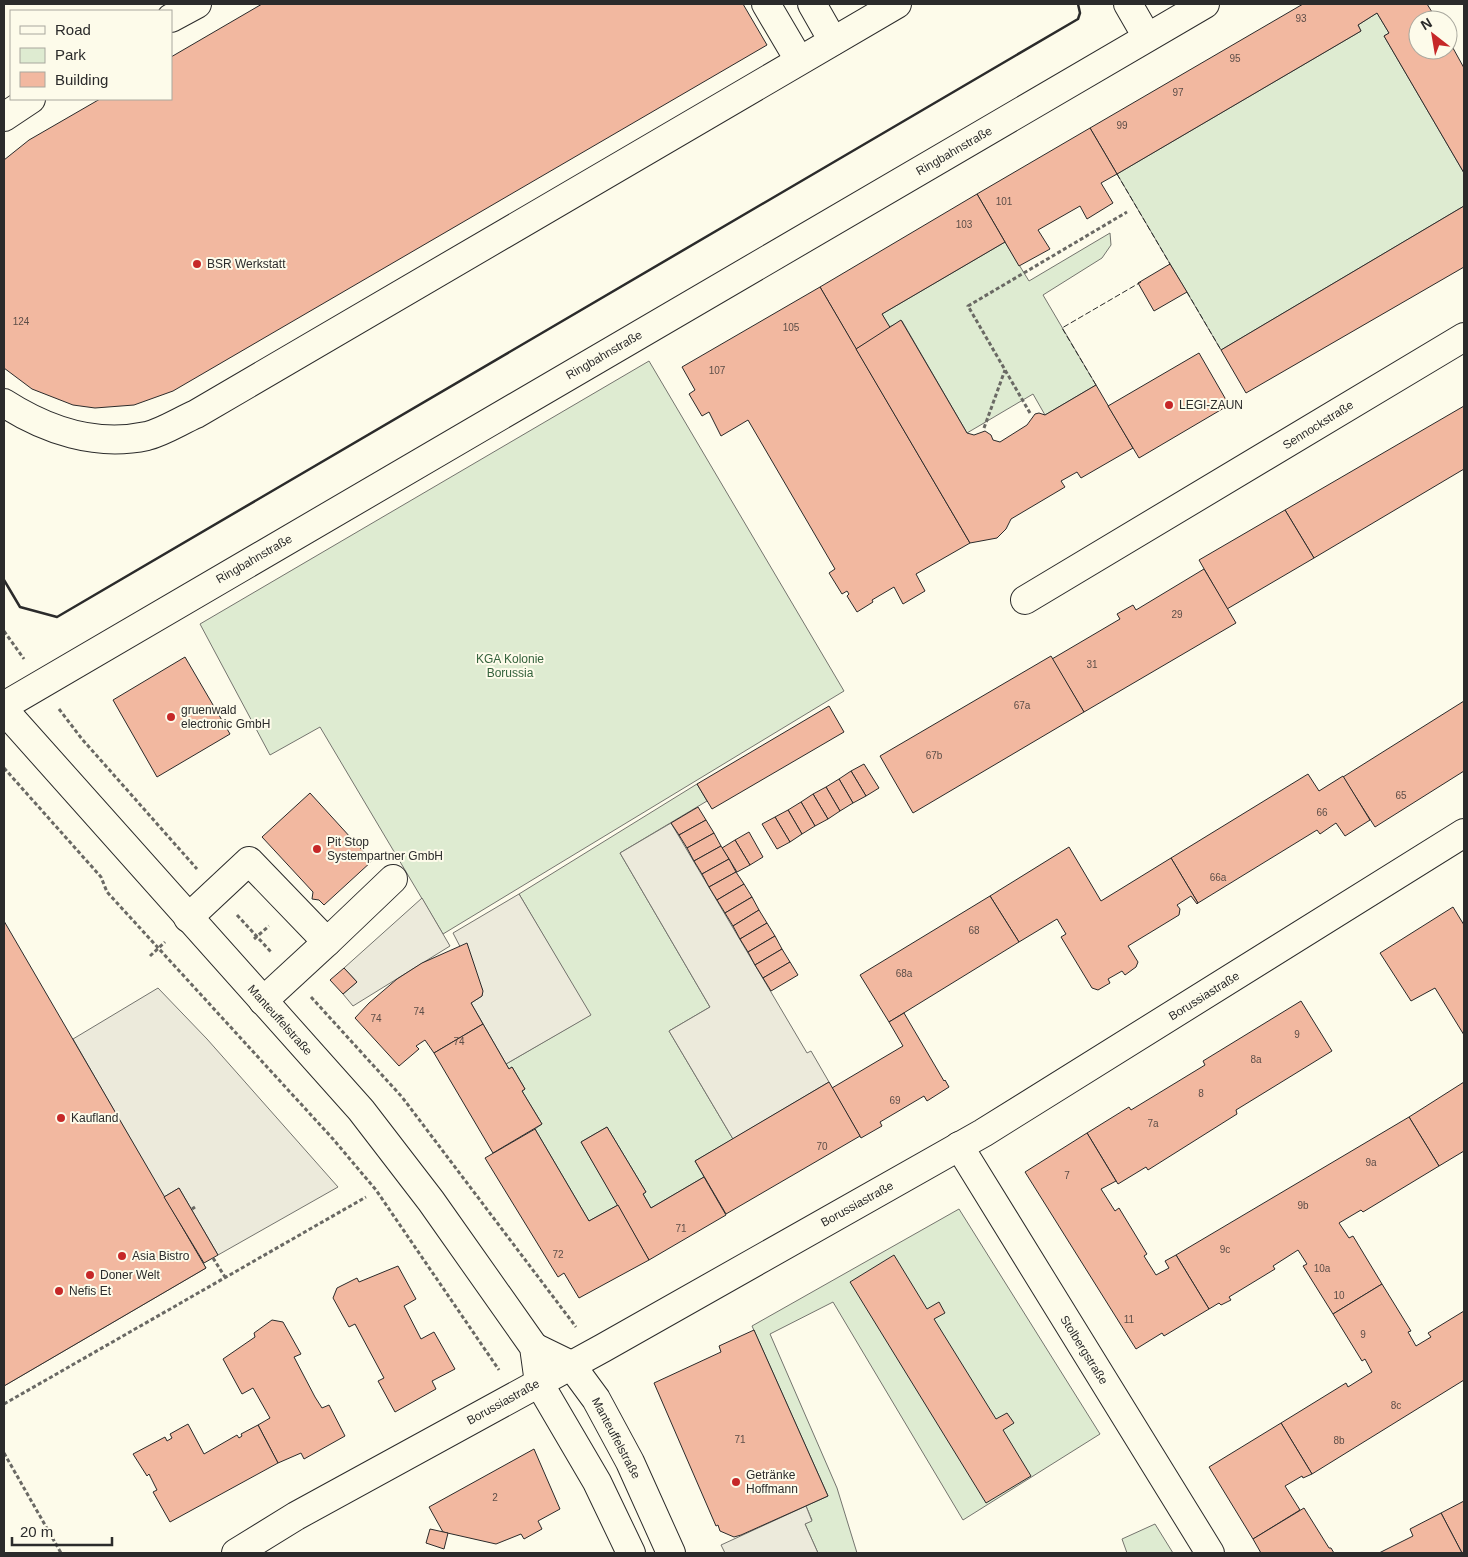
<svg xmlns="http://www.w3.org/2000/svg" width="1468" height="1557" viewBox="0 0 1468 1557" font-family="Helvetica,sans-serif">
<style>
.green{fill:#deebd1;stroke:#74746e}
.parking{fill:#eceadb;stroke:#74746e}
.building{fill:#f2b8a0;stroke:#2b2b2b}
.lines{fill:none;stroke-linecap:round;stroke-linejoin:round}
.minor-casing{stroke:#2b2b2b;stroke-width:30}
.major-casing{stroke:#2b2b2b;stroke-width:30}
.path{stroke:#6a6964;stroke-width:3;stroke-dasharray:4 2.5;stroke-linecap:butt}
.minor{stroke:#fdfbea;stroke-width:28}
.major{stroke:#fdfbea;stroke-width:28}
.fence{stroke:#2b2b2b;stroke-width:1;stroke-dasharray:6 2.5;stroke-linecap:butt}
.wall{stroke:#2b2b2b;stroke-width:2.5}
.poi-dot{fill:#c62828;stroke:#fdfbea;stroke-width:2}
.labels{text-anchor:middle;dominant-baseline:central;stroke-width:4;stroke-linejoin:round;paint-order:stroke}
.number-label{font-size:10px;fill:#5d4e48}
.street-label{font-size:12px;fill:#2b2b2b;stroke:#fdfbea}
.poi-label{font-size:12px;fill:#2b2b2b;stroke:#fdfbea;text-anchor:start}
.park-label{font-size:12px;fill:#34623c;stroke:#fdfbea}
</style>
<rect width="100%" height="100%" fill="#fdfbea"/>
<!-- green -->
<g class="green">
<path d="M1377,13L1389,33L1384,36L1464,173V206L1221,350L1117,174L1361,31L1358,25Z"/>
<path d="M1110,233L1111,245L1102,258L1043,295L1096,385L1045,415L1033,394L967,433L902,321L889,327L882,314L1005,242L1029,281Z"/>
<path d="M649,361L844,691L443,934L320,727L270,755L200,624Z"/>
<path d="M697,784L707,801L620,853L710,1007L669,1031L733,1139L695,1161L704,1177L651,1208L643,1194L646,1192L607,1127L581,1142L618,1205L589,1221L535,1129L542,1124L522,1091L525,1089L512,1067L509,1069L506,1064L590,1015L519,894Z"/>
<path d="M959,1209L1100,1434L963,1520L833,1302L770,1334L837,1488L857,1553H818L805,1524L812,1520L806,1506L828,1496L752,1326Z"/>
<path d="M1155,1524L1173,1553H1127L1122,1539Z"/>
</g>
<!-- parking -->
<g class="parking">
<path d="M671,823L807,1053L811,1051L829,1082L733,1139L669,1031L710,1007L620,853Z"/>
<path d="M519,894L591,1015L506,1064L471,1003L482,996V989L453,933Z"/>
<path d="M422,898L450,946L353,1006L343,994L357,982L344,968Z"/>
<path d="M4,932L163,1196L73,1039L158,988L207,1039L338,1187L218,1255L179,1188L164,1197L206,1268L4,1386Z"/>
<path d="M806,1506L812,1521L805,1524L818,1553H725L721,1545Z"/>
</g>
<!-- building -->
<g class="building">
<path d="M262,4H743L767,45L173,391L134,405L95,408L73,405L32,389L4,368V160L29,140L100,99H171V57Z"/>
<path d="M1303,4H1427L1437,20H1418V50H1448V39L1464,68V173L1384,36L1389,33L1377,13L1358,25L1361,31L1117,174L1090,128Z"/>
<path d="M1090,128L1117,174L1101,183L1113,203L1087,219L1080,206L1038,230L1050,249L1019,266L977,194Z"/>
<path d="M977,194L1005,242L882,314L891,329L856,349L820,287Z"/>
<path d="M1464,206V267L1246,393L1221,350Z"/>
<path d="M1170,264L1187,292L1154,311L1138,283Z"/>
<path d="M820,287L970,543L916,574L925,591L903,604L894,587L872,600L873,602L857,612L847,596L849,594L847,591L842,594L829,573L835,569L748,420L721,436L709,412L702,416L689,394L695,390L682,367Z"/>
<path d="M901,320L967,433L974,435L985,431L991,435L993,440L1000,442L1027,425L1035,414L1039,413L1045,415L1096,385L1133,448L1081,478L1077,472L1061,481L1065,487L1011,519L1006,529L997,538L970,543L856,349Z"/>
<path d="M1199,353L1229,405L1139,458L1108,406Z"/>
<path d="M1464,406V469L1314,558L1285,510Z"/>
<path d="M1285,510L1314,558L1227,609L1199,560Z"/>
<path d="M1204,569L1236,623L1084,712L1052,659L1120,619L1117,614L1133,605L1136,610Z"/>
<path d="M1051,656L1084,712L913,813L880,756Z"/>
<path d="M185,657L230,734L157,777L113,700Z"/>
<path d="M1464,701V771L1375,827L1343,777Z"/>
<path d="M829,706L844,732L712,809L697,784Z"/>
<path d="M864,764L879,788L866,796L851,771Z"/>
<path d="M851,771L866,796L853,803L839,779Z"/>
<path d="M1308,774L1319,791L1343,776L1370,820L1345,836L1336,823L1320,834L1317,830L1198,903L1171,858Z"/>
<path d="M839,779L853,803L840,811L826,787Z"/>
<path d="M826,787L840,811L828,819L813,794Z"/>
<path d="M310,793L372,861L324,905L319,900L312,899L313,892L262,837Z"/>
<path d="M813,794L828,819L815,826L801,802Z"/>
<path d="M801,802L815,826L802,834L788,810Z"/>
<path d="M698,807L706,820L679,835L671,823Z"/>
<path d="M788,810L802,834L790,842L775,817Z"/>
<path d="M775,817L790,842L777,849L762,824Z"/>
<path d="M706,820L714,833L687,848L679,835Z"/>
<path d="M749,832L763,857L750,865L735,840Z"/>
<path d="M714,833L721,846L694,861L687,848Z"/>
<path d="M735,840L750,865L737,872L722,848Z"/>
<path d="M721,846L729,859L702,874L694,861Z"/>
<path d="M1069,847L1101,901L1171,858L1198,903L1197,904L1191,896L1177,905L1180,909L1179,915L1128,946L1138,962L1136,967L1125,975L1122,971L1108,979L1110,983L1098,990L1092,988L1061,937L1066,934L1057,919L1019,942L990,896Z"/>
<path d="M729,859L736,872L709,887L702,874Z"/>
<path d="M736,872L744,884L717,900L709,887Z"/>
<path d="M744,884L752,897L725,913L717,900Z"/>
<path d="M990,896L1019,942L889,1022L860,975Z"/>
<path d="M752,897L759,910L733,926L725,913Z"/>
<path d="M1453,907L1464,925V1035L1435,988L1411,1001L1380,953Z"/>
<path d="M759,910L767,923L740,939L733,926Z"/>
<path d="M4,921L206,1268L4,1386Z"/>
<path d="M767,923L775,936L748,952L740,939Z"/>
<path d="M775,936L782,949L755,965L748,952Z"/>
<path d="M467,943L483,991L482,996L471,1003L483,1024L434,1053L425,1040L416,1046L419,1049L399,1066L355,1018L369,1003L397,979L422,963Z"/>
<path d="M782,949L790,962L763,978L755,965Z"/>
<path d="M790,962L798,975L771,991L763,978Z"/>
<path d="M344,968L357,982L343,994L330,980Z"/>
<path d="M1301,1001L1332,1051L1236,1110L1237,1114L1148,1170L1146,1167L1118,1184L1087,1133L1129,1107L1131,1110L1205,1065L1203,1061Z"/>
<path d="M904,1013L944,1081L945,1080L949,1087L927,1101L924,1096L880,1122L882,1126L861,1138L832,1088L903,1046L889,1022Z"/>
<path d="M483,1024L509,1069L512,1067L525,1089L522,1091L542,1124L493,1153L434,1053Z"/>
<path d="M829,1082L860,1136L726,1214L695,1161Z"/>
<path d="M1464,1082V1151L1439,1166L1409,1117Z"/>
<path d="M1409,1117L1439,1166L1363,1212L1361,1210L1339,1223L1349,1238L1353,1236L1382,1284L1333,1314L1303,1266L1307,1264L1298,1250L1273,1266L1275,1269L1229,1297L1231,1300L1221,1305L1219,1303L1209,1309L1176,1255Z"/>
<path d="M607,1127L646,1192L643,1194L651,1208L704,1177L726,1215L649,1260L581,1142Z"/>
<path d="M535,1129L589,1221L618,1205L649,1260L579,1298L564,1273L558,1277L485,1158Z"/>
<path d="M1087,1133L1116,1181L1101,1189L1115,1211L1119,1208L1147,1254L1144,1256L1156,1275L1169,1268L1165,1261L1176,1255L1209,1309L1164,1336L1162,1333L1136,1349L1025,1172Z"/>
<path d="M179,1188L218,1255L204,1263L164,1197Z"/>
<path d="M894,1255L927,1309L939,1302L945,1313L934,1319L996,1419L1007,1413L1014,1423L1003,1430L1031,1476L986,1503L850,1282Z"/>
<path d="M398,1266L416,1299L404,1306L421,1339L434,1332L455,1369L432,1381L436,1389L395,1412L378,1381L384,1378L355,1324L349,1327L333,1298L337,1288L357,1278L359,1282Z"/>
<path d="M1382,1284L1411,1331L1408,1332L1416,1346L1431,1337L1428,1333L1464,1311V1380L1312,1474L1281,1423L1346,1383L1348,1387L1372,1372L1365,1359L1362,1361L1333,1314Z"/>
<path d="M272,1320L283,1322L301,1354L294,1357L315,1397L322,1408L329,1405L345,1436L304,1459L301,1453L278,1463L258,1425L270,1418L253,1388L242,1394L223,1359L255,1337L254,1333Z"/>
<path d="M754,1330L828,1496L741,1535L734,1537L720,1531L718,1525L716,1526L654,1383L721,1352L719,1346Z"/>
<path d="M1281,1423L1312,1474L1303,1478L1302,1476L1285,1486L1300,1510L1253,1539L1209,1467Z"/>
<path d="M188,1424L204,1454L237,1435L239,1438L242,1436L241,1434L258,1425L278,1463L170,1522L153,1492L157,1490L149,1474L147,1476L133,1454L165,1437L167,1441L172,1438L170,1434Z"/>
<path d="M534,1449L560,1509L538,1521L542,1529L524,1539L521,1534L496,1544L443,1532L429,1507Z"/>
<path d="M1464,1501V1553H1462L1441,1513Z"/>
<path d="M1304,1508L1329,1548H1331L1334,1553H1261L1253,1539Z"/>
<path d="M1441,1513L1462,1553H1379L1413,1536L1410,1529Z"/>
<path d="M430,1529L448,1533L444,1549L426,1543Z"/>
</g>
<g class="lines">
<defs>
<g id="minor">
<path d="M766,4L799,60"/>
<path d="M812,4L833,41"/>
<path d="M1128,4L1147,37"/>
<path d="M171,18L197,4"/>
<path d="M4,117L31,99"/>
<path d="M4,403C46,430 96,447 147,436C163,432 180,421 196,414L897,4"/>
<path d="M1025,600L1464,337"/>
<path d="M4,706L1205,4"/>
<path d="M188,918L249,861L327,942L393,879"/>
<path d="M263,1001L327,942"/>
<path d="M959,1146L1210,1553"/>
<path d="M236,1553L296,1516L603,1348L983,1133L1464,833"/>
</g>
<g id="major">
<path d="M4,710L361,1110L431,1201L534,1347L539,1383L597,1482L631,1553"/>
<path d="M534,1347L571,1365L596,1399L630,1462L671,1553"/>
</g>
</defs>
<!-- minor casing -->
<use href="#minor" class="minor-casing"/>
<!-- major casing -->
<use href="#major" class="major-casing"/>
<!-- path -->
<g class="path">
<path d="M1030,413L968,306L1127,212"/>
<path d="M984,428L1005,370"/>
<path d="M4,631L24,659"/>
<path d="M59,709L82,739L197,869"/>
<path d="M4,768L101,877L107,892L333,1139L376,1190L499,1370"/>
<path d="M237,915L272,953"/>
<path d="M254,939L269,926"/>
<path d="M150,956L165,942"/>
<path d="M311,997L402,1097L576,1327"/>
<path d="M192,1209L195,1207"/>
<path d="M213,1258L225,1277"/>
<path d="M4,1404L366,1197"/>
<path d="M4,1453L61,1553"/>
</g>
<!-- minor -->
<use href="#minor" class="minor"/>
<!-- major -->
<use href="#major" class="major"/>
<!-- fence -->
<g class="fence">
<path d="M1117,174L1170,264L1169,265"/>
<path d="M1187,292L1221,350"/>
<path d="M1096,385L1062,328L1141,282"/>
</g>
<!-- wall -->
<path class="wall" d="M4,580L20,607L57,617L1078,19L1080,13L1078,4"/>
</g>
<!-- markers -->
<g class="poi-dot">
<circle cx="197" cy="264" r="5"/>
<circle cx="1169" cy="405" r="5"/>
<circle cx="171" cy="717" r="5"/>
<circle cx="317" cy="849" r="5"/>
<circle cx="61" cy="1118" r="5"/>
<circle cx="122" cy="1256" r="5"/>
<circle cx="90" cy="1275" r="5"/>
<circle cx="59" cy="1291" r="5"/>
<circle cx="736" cy="1482" r="5"/>
</g>
<g class="labels">
<!-- number labels -->
<g class="number-label">
<text x="1301" y="18">93</text>
<text x="1235" y="58">95</text>
<text x="1178" y="92">97</text>
<text x="1122" y="125">99</text>
<text x="1004" y="201">101</text>
<text x="964" y="224">103</text>
<text x="21" y="321">124</text>
<text x="791" y="327">105</text>
<text x="717" y="370">107</text>
<text x="1177" y="614">29</text>
<text x="1092" y="664">31</text>
<text x="1022" y="705">67a</text>
<text x="934" y="755">67b</text>
<text x="1401" y="795">65</text>
<text x="1322" y="812">66</text>
<text x="1218" y="877">66a</text>
<text x="974" y="930">68</text>
<text x="904" y="973">68a</text>
<text x="419" y="1011">74</text>
<text x="376" y="1018">74</text>
<text x="1297" y="1034">9</text>
<text x="459" y="1041">74</text>
<text x="1256" y="1059">8a</text>
<text x="1201" y="1093">8</text>
<text x="895" y="1100">69</text>
<text x="1153" y="1123">7a</text>
<text x="822" y="1146">70</text>
<text x="1371" y="1162">9a</text>
<text x="1067" y="1175">7</text>
<text x="1303" y="1205">9b</text>
<text x="681" y="1228">71</text>
<text x="1225" y="1249">9c</text>
<text x="558" y="1254">72</text>
<text x="1322" y="1268">10a</text>
<text x="1339" y="1295">10</text>
<text x="1129" y="1319">11</text>
<text x="1363" y="1334">9</text>
<text x="1396" y="1405">8c</text>
<text x="740" y="1439">71</text>
<text x="1339" y="1440">8b</text>
<text x="495" y="1497">2</text>
</g>
<!-- street labels -->
<g class="street-label">
<text transform="translate(954 151) rotate(-30)">Ringbahnstraße</text>
<text transform="translate(604 355) rotate(-30)">Ringbahnstraße</text>
<text transform="translate(1318 425) rotate(-32)">Sennockstraße</text>
<text transform="translate(254 559) rotate(-30)">Ringbahnstraße</text>
<text transform="translate(1204 996) rotate(-32)">Borussiastraße</text>
<text transform="translate(280 1020) rotate(48)">Manteuffelstraße</text>
<text transform="translate(857 1204) rotate(-29)">Borussiastraße</text>
<text transform="translate(1084 1350) rotate(58)">Stolbergstraße</text>
<text transform="translate(503 1402) rotate(-29)">Borussiastraße</text>
<text transform="translate(616 1438) rotate(62)">Manteuffelstraße</text>
</g>
<!-- poi labels -->
<g class="poi-label">
<text x="207" y="264">BSR Werkstatt</text>
<text x="1179" y="405">LEGI-ZAUN</text>
<text x="181" y="710">gruenwald<tspan x="181" dy="14">electronic GmbH</tspan></text>
<text x="327" y="842">Pit Stop<tspan x="327" dy="14">Systempartner GmbH</tspan></text>
<text x="71" y="1118">Kaufland</text>
<text x="132" y="1256">Asia Bistro</text>
<text x="100" y="1275">Doner Welt</text>
<text x="69" y="1291">Nefis Et</text>
<text x="746" y="1475">Getränke<tspan x="746" dy="14">Hoffmann</tspan></text>
</g>
<!-- park labels -->
<g class="park-label">
<text x="510" y="659">KGA Kolonie<tspan x="510" dy="14">Borussia</tspan></text>
</g>
</g>
<!-- border -->
<rect width="1468" height="1557" fill="none" stroke="#2b2b2b" stroke-width="10"/>
<!-- legend -->
<rect x="10" y="10" width="162" height="90" fill="#fdfbea" stroke="#a9a89e"/>
<rect x="20" y="26" width="25" height="8" fill="#fdfbea" stroke="#a9a89e"/>
<text x="55" y="35" font-size="15" fill="#2b2b2b">Road</text>
<rect x="20" y="48" width="25" height="15" fill="#deebd1" stroke="#a9a89e"/>
<text x="55" y="60" font-size="15" fill="#2b2b2b">Park</text>
<rect x="20" y="72" width="25" height="15" fill="#f2b8a0" stroke="#a9a89e"/>
<text x="55" y="85" font-size="15" fill="#2b2b2b">Building</text>
<!-- north arrow -->
<g transform="translate(1433 35) rotate(329)"><circle r="24" fill="#fdfbea" stroke="#a9a89e"/>
<path d="M0-4L9 19L0 12L-9 19Z" fill="#c62828"/>
<text y="-8" font-size="14" font-weight="bold" text-anchor="middle" fill="#2b2b2b">N</text>
</g>
<!-- scale -->
<path d="M12 1537v8h100v-8" fill="none" stroke="#2b2b2b" stroke-width="2.5"/>
<text x="20" y="1537" font-size="15" fill="#2b2b2b" stroke="#fdfbea" stroke-width="4" paint-order="stroke">20 m</text>
</svg>
